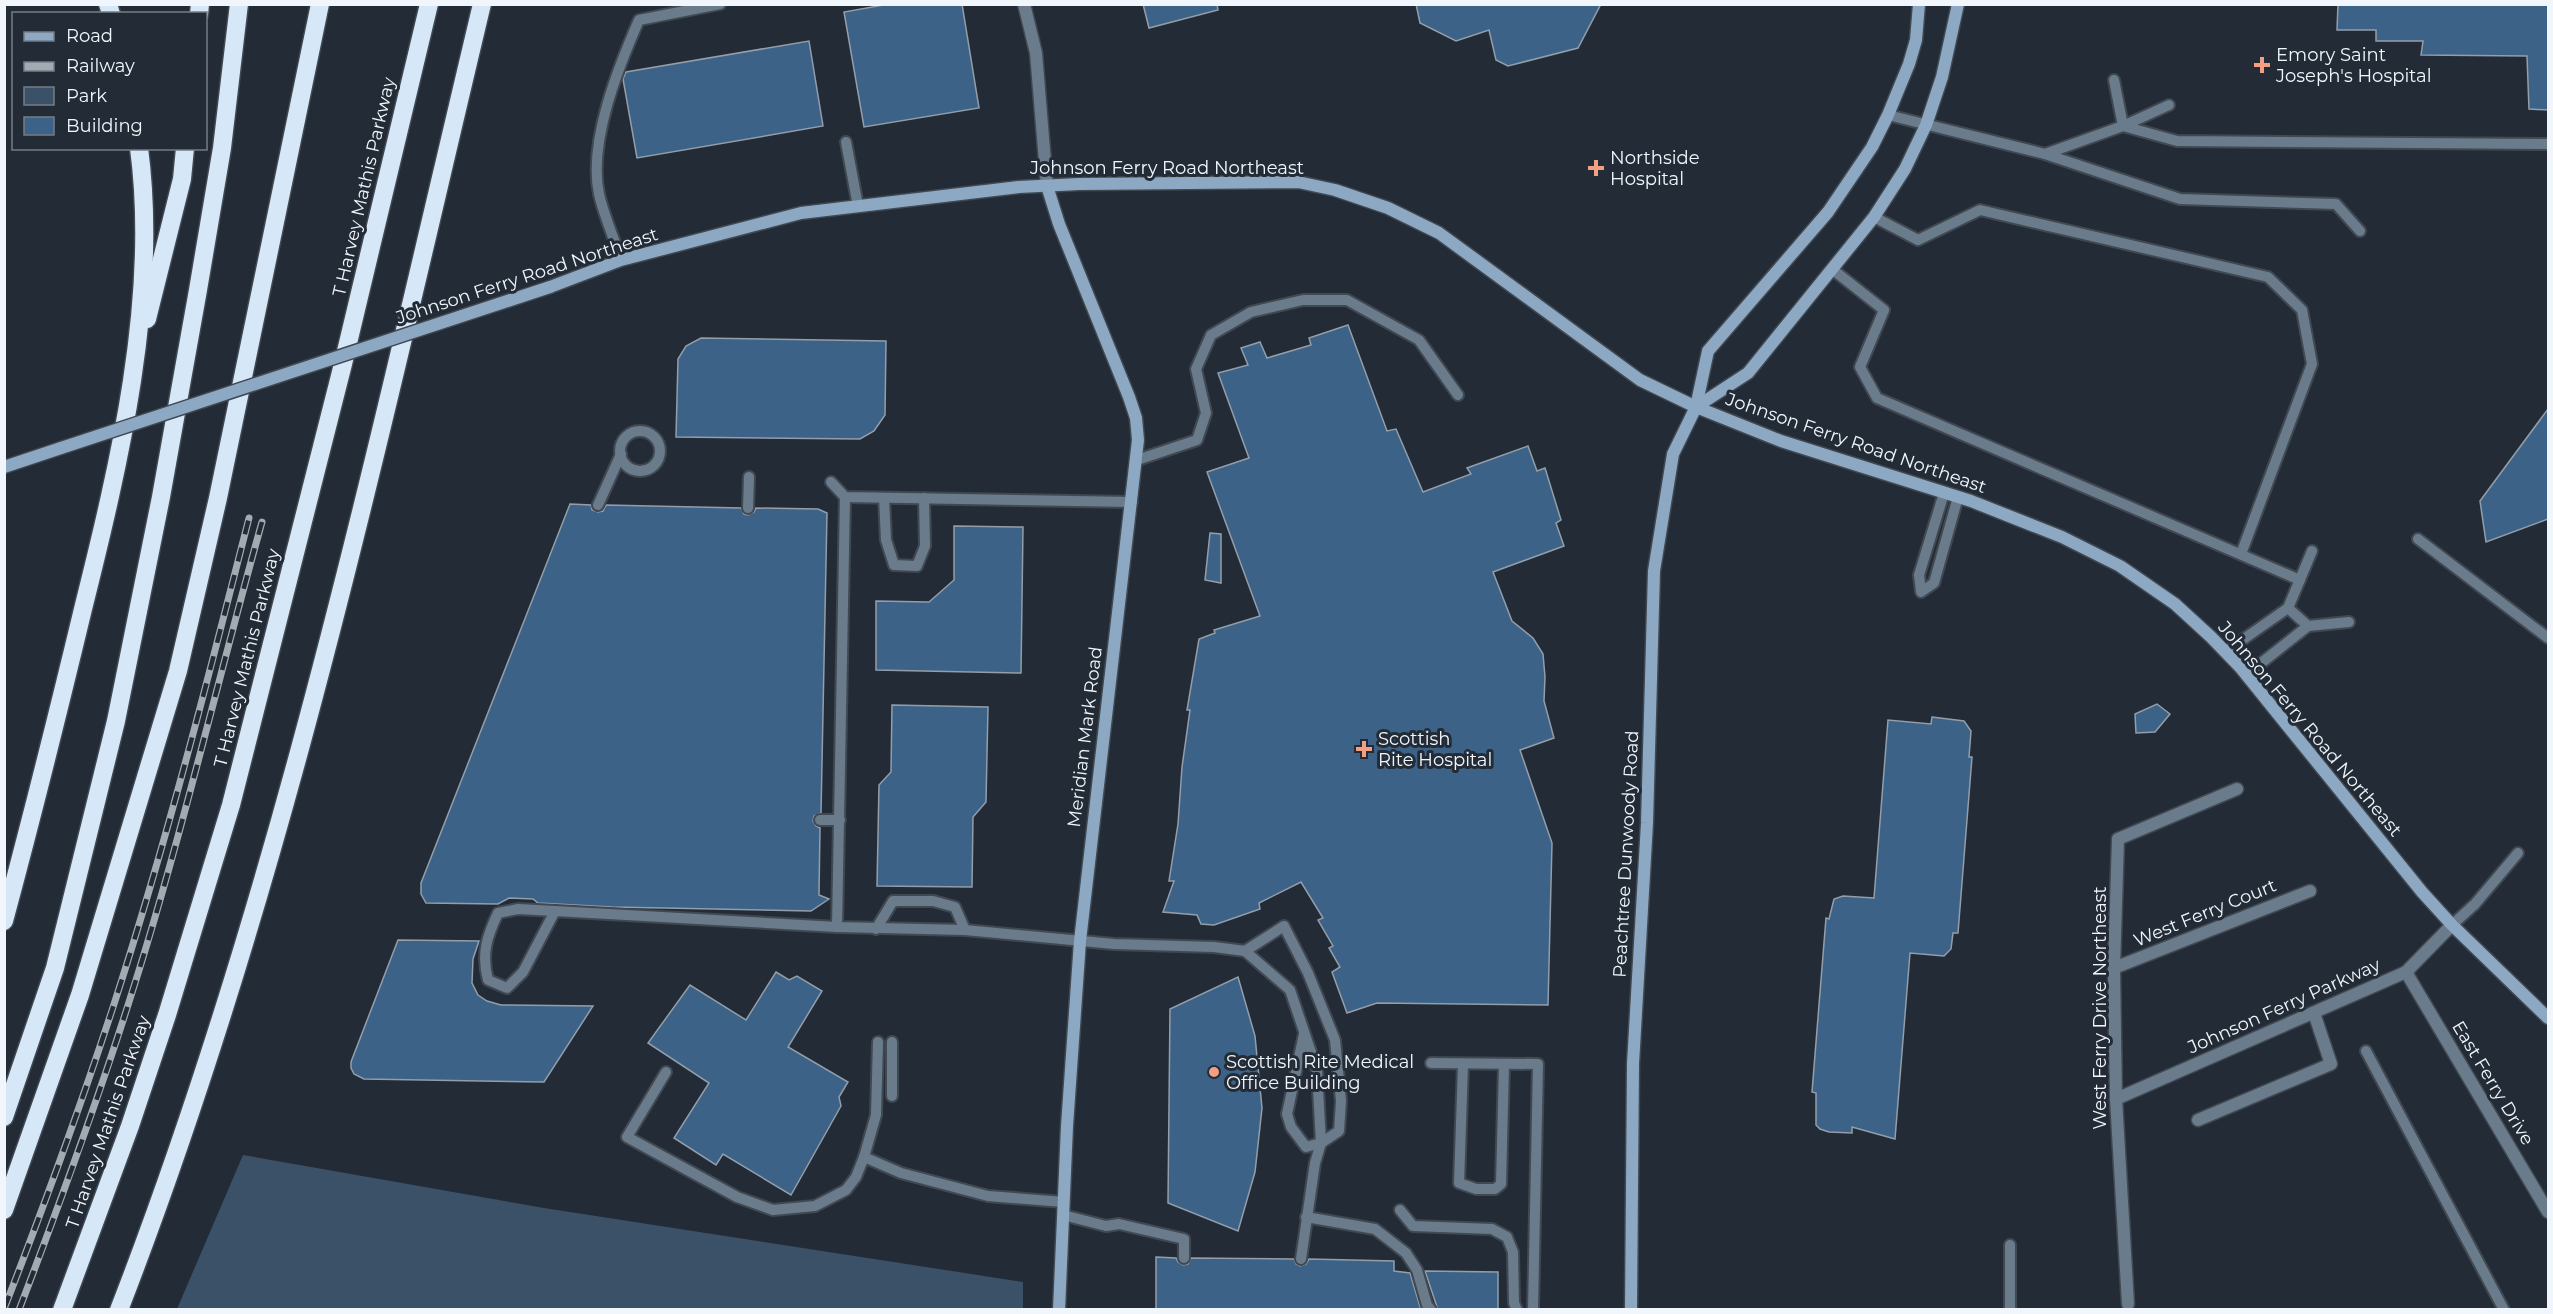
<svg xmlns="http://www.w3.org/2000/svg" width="2553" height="1314" viewBox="0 0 2553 1314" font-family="Montserrat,sans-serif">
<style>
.green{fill:#3a5168}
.building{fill:#3c6287;stroke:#939eaa;stroke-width:1.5}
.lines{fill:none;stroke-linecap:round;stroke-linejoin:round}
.lane-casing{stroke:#404852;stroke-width:14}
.street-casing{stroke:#404852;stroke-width:15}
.secondary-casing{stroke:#404852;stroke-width:15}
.highway-casing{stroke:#404852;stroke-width:21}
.lane{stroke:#6a7b8c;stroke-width:10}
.street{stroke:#6a7b8c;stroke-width:12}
.secondary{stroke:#8ca8c3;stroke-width:12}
.highway{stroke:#d6e7f8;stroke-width:18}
.rail-casing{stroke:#a3aab2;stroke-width:7}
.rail{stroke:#232c36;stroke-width:4.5;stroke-dasharray:14;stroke-linecap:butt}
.secondary-bridge-casing{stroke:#404852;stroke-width:15;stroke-linecap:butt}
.secondary-bridge{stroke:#8ca8c3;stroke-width:12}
.poi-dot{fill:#f39f84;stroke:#232c36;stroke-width:2}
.labels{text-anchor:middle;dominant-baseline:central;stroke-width:6;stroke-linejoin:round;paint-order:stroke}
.poi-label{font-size:18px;fill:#f0f6fc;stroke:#232c36;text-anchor:start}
.street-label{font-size:18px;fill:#f0f6fc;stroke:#232c36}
</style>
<rect width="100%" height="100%" fill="#232c36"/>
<!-- green -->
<path class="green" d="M243,1155L544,1208L1023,1282V1309H177Z"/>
<!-- building -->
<g class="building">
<path d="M889,4H962L979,108L864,127L844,12Z"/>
<path d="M1143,4H1217L1218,10L1149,28Z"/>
<path d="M1416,4H1601L1578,48L1508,66L1496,60L1489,30L1456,41L1420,23Z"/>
<path d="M2338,4H2548V110L2529,109L2527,56L2421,55L2423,41H2376V30H2337Z"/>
<path d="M809,41L823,126L637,158L623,79L626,72Z"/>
<path d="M1348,325L1387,431L1396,429L1423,492L1471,474L1467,468L1528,446L1537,471L1545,468L1561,520L1556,523L1564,546L1493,572L1512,621L1533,638L1543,654L1545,677L1544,701L1554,738L1520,750L1552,843L1548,1005L1377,1003L1347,1013L1332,972L1340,967L1329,948L1333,946L1318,920L1323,918L1301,882L1259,903L1260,909L1214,925L1201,924L1197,915L1163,912L1174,881H1169L1178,824L1182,767L1190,710H1187L1199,639L1215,633L1214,630L1260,616L1207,472L1249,458L1218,373L1248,365L1241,348L1260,342L1267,358L1311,345L1309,338Z"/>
<path d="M701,338L886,341L885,415L874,431L860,439L676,437L678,359L686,346Z"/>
<path d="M2548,409V519L2486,542L2480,501Z"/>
<path d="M570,504L591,505L592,510L598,512L603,511L606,505L741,508L744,514L748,515L754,512L756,508L818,509L827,513L821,813L814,816L813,821L816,826L820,828L819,895L829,899L811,911L612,907L538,903L533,899L509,898L498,904L426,903L421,894V883Z"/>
<path d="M954,526L1023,527L1021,673L876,670V601L929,602L954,580Z"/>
<path d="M1210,533L1221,534V583L1205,580Z"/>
<path d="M2157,704L2170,714L2155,732L2136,733L2135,714Z"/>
<path d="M892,705L988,707L986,802L973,817L972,887L877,886L879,785L891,772Z"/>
<path d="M1932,717L1964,721L1971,731L1969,757H1972L1958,933H1953L1951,949L1944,956L1910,953L1895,1139L1852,1127V1133L1829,1132L1820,1129L1816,1125V1093L1812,1092L1826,918L1829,919L1834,899L1843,896L1874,898L1888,720L1931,724Z"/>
<path d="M398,940L479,941L473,959L472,983L478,995L487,1001L501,1005L593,1006L544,1082L364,1079L354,1074L351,1068V1062Z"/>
<path d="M776,972L789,980L797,976L822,991L788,1047L848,1082L839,1097L841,1106L791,1195L723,1154L716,1165L674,1138L709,1083L648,1043L690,985L746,1020Z"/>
<path d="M1238,977L1255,1036L1262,1108L1255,1172L1238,1231L1168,1203L1170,1009Z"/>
<path d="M1156,1257L1176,1258L1178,1262L1183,1265L1188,1264L1191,1258L1294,1259L1296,1264L1300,1266L1306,1264L1309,1259L1394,1261V1271L1410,1273L1421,1310H1156Z"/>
<path d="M1425,1271L1498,1272V1310H1438Z"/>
</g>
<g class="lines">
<defs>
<g id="lane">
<path d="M2114,80L2123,126"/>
<path d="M1888,115L2045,154L2180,199L2336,204L2360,231"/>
<path d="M2123,126L2177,141L2548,144"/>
<path d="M846,142L858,206"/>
<path d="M2045,154L2123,126L2169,105"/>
<path d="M1874,217L1918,240L1980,210L2268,277L2302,310L2312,364L2241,554"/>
<path d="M621,260C614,238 604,216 599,194C588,142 618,68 639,20L720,4"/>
<path d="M1832,269L1884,310L1860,367L1877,398L2300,580"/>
<circle cx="640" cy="451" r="20"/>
<path d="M1137,460L1197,440L1206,413L1196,369L1211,335L1251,312L1303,300H1347L1419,340L1458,395"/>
<path d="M831,482L845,497L1132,502"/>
<path d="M1944,493L1919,575L1921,592L1934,583L1958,497"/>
<path d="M884,498L886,540L894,565L917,566L925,546L924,498"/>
<path d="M598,505L621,454"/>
<path d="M748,508L749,477"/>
<path d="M2418,539L2548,638"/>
<path d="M2288,608L2308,626"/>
<path d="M2225,652L2288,608L2312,551"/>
<path d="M2246,675L2308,626L2349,622"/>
<path d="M820,820H840"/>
<path d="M555,911L523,972L507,988L488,980C481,954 487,936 498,913L518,909L555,911L837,927L965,930L1114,944L1214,947L1245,951L1290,990L1317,1070L1321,1143L1315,1163L1301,1259"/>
<path d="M2452,925L2475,904L2518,853"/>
<path d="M837,927L845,497"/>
<path d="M876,929L893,901H933L955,907L965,930"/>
<path d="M1245,951L1284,926L1308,973L1335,1040L1341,1101L1339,1131L1321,1143L1306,1147L1291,1127L1287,1114L1304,1034"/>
<path d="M892,1042V1096"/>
<path d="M2366,1051L2504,1310"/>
<path d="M1431,1063L1538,1064L1533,1310"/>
<path d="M1463,1065L1459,1183L1476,1189H1495L1501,1184L1504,1065"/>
<path d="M666,1072L627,1137L737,1197L773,1210L815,1206L846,1190L856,1177L864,1157L901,1173L988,1196L1064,1202"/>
<path d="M864,1157L876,1115L878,1042"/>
<path d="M1400,1210L1413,1226L1492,1229L1507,1237L1513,1252L1514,1303L1517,1310"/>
<path d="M1063,1215L1106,1226L1119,1224L1184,1239V1258"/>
<path d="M1306,1217L1375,1229L1406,1253L1417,1270L1427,1305L1431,1310"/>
<path d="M2010,1245V1310"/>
</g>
<g id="street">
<path d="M1024,4L1036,53L1047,186"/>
<path d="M2114,968L2310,891"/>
<path d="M2406,972L2548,1212"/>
<path d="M2116,1099L2406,972L2452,925"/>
<path d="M2198,1120L2331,1064L2314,1013"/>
<path d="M2128,1304L2116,1099L2114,968L2118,839L2237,789"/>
</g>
<g id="secondary">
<path d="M1047,186L1059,224L1129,397L1136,418L1138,440L1080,941L1067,1126L1059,1310"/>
<path d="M550,287L621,260L801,213L1019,187L1079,184L1298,182L1335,190L1388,208L1439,233L1640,380L1696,407L1781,441L1971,501L2062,537L2120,566L2175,604L2211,637L2240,667L2422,892L2452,925L2548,1018"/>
<path d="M1696,407L1748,373L1874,217L1905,169L1926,125L1942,77L1958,4"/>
<path d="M4,467L61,448"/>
<path d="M1631,1310L1633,1064L1647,823L1654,571L1673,454L1696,407L1708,351L1828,212L1872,147L1888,115L1909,64L1916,40L1919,4"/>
</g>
<g id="highway">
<path d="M108,4L111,14"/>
<path d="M199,14L200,4"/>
<path d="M147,319L182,179L185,148"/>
<path d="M4,921C32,817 58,713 83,609C119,465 159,298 139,148"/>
<path d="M4,1117L55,968L116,721L161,497L198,290L222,148L239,4"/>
<path d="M4,1210L80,995L178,671L218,498L320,4"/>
<path d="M62,1310L130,1126L167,1015L231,805L343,364L429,4"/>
<path d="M119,1310C283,887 377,444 482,4"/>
</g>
</defs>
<!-- lane casing -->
<use href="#lane" class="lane-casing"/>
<!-- street casing -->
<use href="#street" class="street-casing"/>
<!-- secondary casing -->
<use href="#secondary" class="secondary-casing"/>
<!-- highway casing -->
<use href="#highway" class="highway-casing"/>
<!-- lane -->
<use href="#lane" class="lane"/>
<!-- street -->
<use href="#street" class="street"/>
<!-- secondary -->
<use href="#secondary" class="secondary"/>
<!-- highway -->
<use href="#highway" class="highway"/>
<defs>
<g id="rail">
<path d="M4,1309C44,1206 82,1103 116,998C167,840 208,679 249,518"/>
<path d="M19,1310C58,1208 96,1106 129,1002C180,844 217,682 262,522"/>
</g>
</defs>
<!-- rail casing -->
<use href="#rail" class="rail-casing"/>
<!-- rail -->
<use href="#rail" class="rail"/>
<defs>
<path id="secondary-bridge" d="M61,448L550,287"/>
</defs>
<!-- secondary-bridge casing -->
<use href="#secondary-bridge" class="secondary-bridge-casing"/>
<!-- secondary-bridge -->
<use href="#secondary-bridge" class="secondary-bridge"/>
</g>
<!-- markers -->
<g class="poi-dot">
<path d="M2259 56h6v6h6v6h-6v6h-6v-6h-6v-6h6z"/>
<path d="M1593 159h6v6h6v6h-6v6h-6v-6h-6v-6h6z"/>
<path d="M1361 740h6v6h6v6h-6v6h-6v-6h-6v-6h6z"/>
<circle cx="1214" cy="1072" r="6"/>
</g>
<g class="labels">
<!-- poi labels -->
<g class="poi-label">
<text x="2276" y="55">Emory Saint<tspan x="2276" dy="21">Joseph's Hospital</tspan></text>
<text x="1610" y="158">Northside<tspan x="1610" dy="21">Hospital</tspan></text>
<text x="1378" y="739">Scottish<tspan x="1378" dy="21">Rite Hospital</tspan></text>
<text x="1226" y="1062">Scottish Rite Medical<tspan x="1226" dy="21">Office Building</tspan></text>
</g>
<!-- street labels -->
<g class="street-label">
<text x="1167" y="168">Johnson Ferry Road Northeast</text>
<text transform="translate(364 187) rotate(-77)">T Harvey Mathis Parkway</text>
<text transform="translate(527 276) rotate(-18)">Johnson Ferry Road Northeast</text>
<text transform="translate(1856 443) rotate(19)">Johnson Ferry Road Northeast</text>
<text transform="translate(247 658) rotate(-76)">T Harvey Mathis Parkway</text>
<text transform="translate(2310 729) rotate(50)">Johnson Ferry Road Northeast</text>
<text transform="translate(1085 737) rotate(-83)">Meridian Mark Road</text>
<text transform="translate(1626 854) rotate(-87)">Peachtree Dunwoody Road</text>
<text transform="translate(2205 913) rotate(-22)">West Ferry Court</text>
<text transform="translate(2284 1006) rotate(-24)">Johnson Ferry Parkway</text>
<text transform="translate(2100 1008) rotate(-90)">West Ferry Drive Northeast</text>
<text transform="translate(2493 1083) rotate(59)">East Ferry Drive</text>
<text transform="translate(108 1122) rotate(-71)">T Harvey Mathis Parkway</text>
</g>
</g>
<!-- border -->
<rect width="2553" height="1314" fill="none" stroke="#f0f6fc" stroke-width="12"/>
<!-- legend -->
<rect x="12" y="12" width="195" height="138" fill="#232c36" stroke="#757d85" stroke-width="1.5"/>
<rect x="24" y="32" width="30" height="9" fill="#8ca8c3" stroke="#757d85" stroke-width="1.5"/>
<text x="66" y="42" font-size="18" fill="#f0f6fc">Road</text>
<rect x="24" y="62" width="30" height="9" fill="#a3aab2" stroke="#757d85" stroke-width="1.5"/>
<text x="66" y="72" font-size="18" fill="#f0f6fc">Railway</text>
<rect x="24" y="87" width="30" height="18" fill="#3a5168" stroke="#757d85" stroke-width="1.5"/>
<text x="66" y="102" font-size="18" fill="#f0f6fc">Park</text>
<rect x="24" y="117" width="30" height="18" fill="#3c6287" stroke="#757d85" stroke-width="1.5"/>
<text x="66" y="132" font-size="18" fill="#f0f6fc">Building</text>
</svg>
